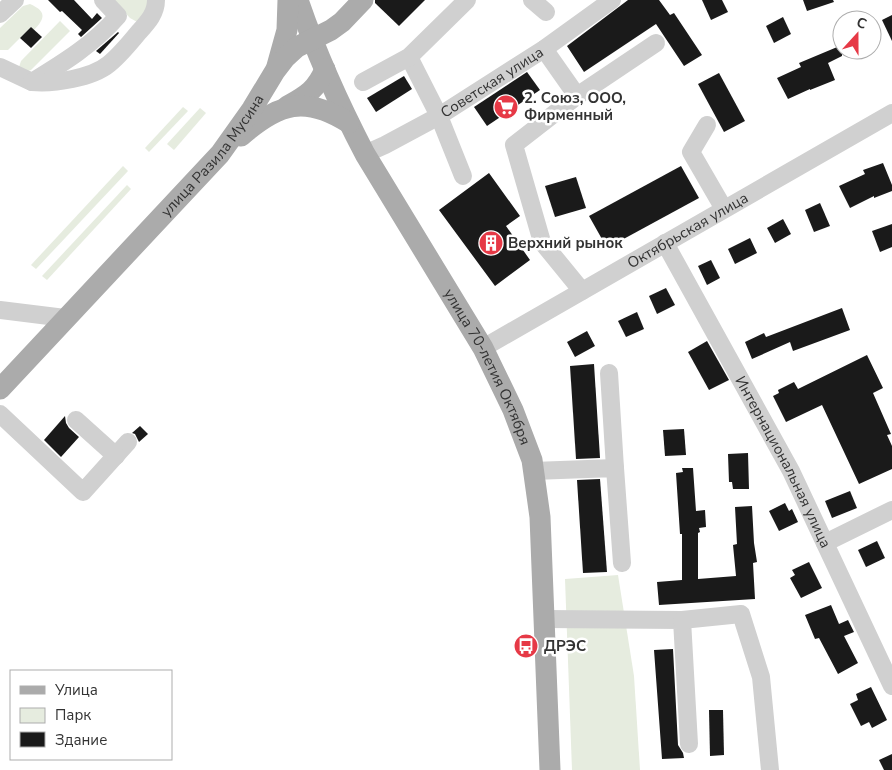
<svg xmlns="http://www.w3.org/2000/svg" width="892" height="770" viewBox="0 0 892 770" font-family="'Nunito Sans',sans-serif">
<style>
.green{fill:#e6ecdf}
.building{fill:#1a1a1a}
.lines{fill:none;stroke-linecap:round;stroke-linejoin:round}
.minor{stroke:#d0d0d0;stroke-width:18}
.major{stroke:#ababab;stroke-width:21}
.labels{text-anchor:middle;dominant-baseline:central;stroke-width:5;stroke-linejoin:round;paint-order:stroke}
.street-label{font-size:15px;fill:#333;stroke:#fff}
.poi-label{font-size:15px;font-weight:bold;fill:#333;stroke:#fff;text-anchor:start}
</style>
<rect width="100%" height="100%" fill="#fff"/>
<!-- green -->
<g class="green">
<path d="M113,0H149L150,4L139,23L130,18Z"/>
<path d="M30,4C46,11 46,18 34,30L31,27L8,50H0V28L23,6Z"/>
<path d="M60,21L70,31L31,70L25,72L19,67L21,61Z"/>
<path d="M183,107L188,111L149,152L145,148Z"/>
<path d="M200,108L206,113L174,150L167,144Z"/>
<path d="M123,166L128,171L36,269L31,265Z"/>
<path d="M127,185L131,189L47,280L42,276Z"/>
<path d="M618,575L634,676L640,770H572L565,579Z"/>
</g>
<!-- building -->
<g class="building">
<path d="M48,0H74L92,19L97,13L102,18L81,37L78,34L82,30L62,11L60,12Z"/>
<path d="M375,0H425L399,26L375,3Z"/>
<path d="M628,0H659L670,15L674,13L702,55L684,66L656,24L584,72L567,46Z"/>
<path d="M702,0H722L728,12L711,20Z"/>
<path d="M803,0H833L834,2L807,11Z"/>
<path d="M892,15V41L882,20Z"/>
<path d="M783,17L791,34L774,43L766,26Z"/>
<path d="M31,27L42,37L31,48L20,38Z"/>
<path d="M118,32L119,33L100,54L96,51Z"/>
<path d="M842,45V56L828,63L835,80L810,90V89L788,99L777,78L801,67L799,63Z"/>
<path d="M527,72L540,90L487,126L474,107Z"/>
<path d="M719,73L745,121L724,132L698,84Z"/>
<path d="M404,76L412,89L376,112L367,98Z"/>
<path d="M883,163L892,185V191L874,198V196L850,208L839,186L865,174L863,170Z"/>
<path d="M681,166L699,198L607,248L589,216Z"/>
<path d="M489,173L520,216L506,226L530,260L495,286L439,210Z"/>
<path d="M576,177L586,208L555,217L545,186Z"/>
<path d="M820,203L830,226L814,232L805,210Z"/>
<path d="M783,219L791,234L775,243L767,228Z"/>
<path d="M892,224V247L880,252L872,231Z"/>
<path d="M750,238L757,253L735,264L728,249Z"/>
<path d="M711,260L720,278L707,285L698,266Z"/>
<path d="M666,288L675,305L657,314L649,296Z"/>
<path d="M842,308L850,330L793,351L790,342L752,359L745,342L764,333L766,337Z"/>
<path d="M637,312L644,329L626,337L618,321Z"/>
<path d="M587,331L595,346L575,357L567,342Z"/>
<path d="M707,341L729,380L709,390L688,352Z"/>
<path d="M867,355L883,388L873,393L891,434L887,435L892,446V469L859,484L822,405L786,422L773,396L779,393L778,390L794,382L798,389Z"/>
<path d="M594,364L600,458L576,459L570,366Z"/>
<path d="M65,416L66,423L69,428L79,437L61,457L44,440Z"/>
<path d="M140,426L148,434L139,442L135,434L132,433Z"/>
<path d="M684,429L686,455L665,456L663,430Z"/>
<path d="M748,453L749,489H733L732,482H729L728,454Z"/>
<path d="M682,468H693L696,511L705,510L706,527L699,528L700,532L698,533V579L736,576L733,545L737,544L735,507L752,506L754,543L757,562L753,563L755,599L659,605L657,582L682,580V534H680L676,473L683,472Z"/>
<path d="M600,479L607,572L583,573L577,480Z"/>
<path d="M850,491L857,508L832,518L825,501Z"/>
<path d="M785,503L789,511L792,509L798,522L779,531L769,511Z"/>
<path d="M877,541L885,558L866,567L858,550Z"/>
<path d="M809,562L822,588L801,598L790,578L795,575L792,570Z"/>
<path d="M831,605L839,624L848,620L854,632L844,636L858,663L838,674L819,638L815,639L805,615Z"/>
<path d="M673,649L678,745L683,753L684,758L662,759L654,650Z"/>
<path d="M871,687L887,720L872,728L869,722L861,726L850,704L858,700L856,694Z"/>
<path d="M709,710H723L724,755L710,756Z"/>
<path d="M892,754V770H884L879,760Z"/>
</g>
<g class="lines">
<!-- minor -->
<g class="minor">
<path d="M532,0L546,12"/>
<path d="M0,14L15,0"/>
<path d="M544,49L577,96L656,43"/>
<path d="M409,57L439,116L463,176"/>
<path d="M0,67L32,82C63,63 94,44 118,16L103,0"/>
<path d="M32,82C54,84 92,78 109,64C120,55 129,44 138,33C147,23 156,14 156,0"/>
<path d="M363,82L409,57L467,0"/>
<path d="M577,96L514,145L542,242L582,291"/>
<path d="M707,125L691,152L724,209"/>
<path id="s1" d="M365,154L385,145L439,116L544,49L612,0"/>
<path id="s2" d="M665,243L791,471L892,686"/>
<path d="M0,310L65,318"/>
<path id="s3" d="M483,348L892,113"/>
<path d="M609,373L615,468"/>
<path d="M0,414L83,492L128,442"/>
<path d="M76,420L116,456"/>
<path d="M533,471L615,468L622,563"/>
<path d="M825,543L892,510"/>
<path d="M543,619L682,620L689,744"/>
<path d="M682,620L741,614L761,677L770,770"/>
</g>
<!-- major -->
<g class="major">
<path id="s4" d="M298,0C316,53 339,104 365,154L483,348L513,410L532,460L540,517L550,770"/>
<path d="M277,66L287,30L288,0"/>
<path d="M286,107C305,96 316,91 325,69"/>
<path d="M241,136C279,103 305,95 349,123"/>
<path id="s5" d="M0,389L220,154L252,109L275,71L285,58L297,47L331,30L342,22L363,0"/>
</g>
</g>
<!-- icons -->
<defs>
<symbol id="supermarket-disc" viewBox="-11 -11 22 22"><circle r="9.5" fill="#e63946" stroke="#fff"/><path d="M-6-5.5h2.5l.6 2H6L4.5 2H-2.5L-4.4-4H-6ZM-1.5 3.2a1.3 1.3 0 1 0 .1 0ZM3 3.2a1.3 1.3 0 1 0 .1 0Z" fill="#fff"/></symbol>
<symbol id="building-disc" viewBox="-11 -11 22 22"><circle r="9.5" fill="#e63946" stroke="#fff"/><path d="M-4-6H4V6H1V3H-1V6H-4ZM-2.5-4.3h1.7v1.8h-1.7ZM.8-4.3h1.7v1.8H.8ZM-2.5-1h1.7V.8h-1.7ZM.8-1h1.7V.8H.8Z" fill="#fff"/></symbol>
<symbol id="bus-disc" viewBox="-11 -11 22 22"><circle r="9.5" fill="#e63946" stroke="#fff"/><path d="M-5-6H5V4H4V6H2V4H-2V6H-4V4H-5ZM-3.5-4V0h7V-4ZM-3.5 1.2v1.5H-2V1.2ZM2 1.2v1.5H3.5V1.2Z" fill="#fff"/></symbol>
</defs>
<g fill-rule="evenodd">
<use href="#supermarket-disc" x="492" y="93" width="28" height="28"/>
<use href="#building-disc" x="477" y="229" width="28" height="28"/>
<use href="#bus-disc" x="512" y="632" width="28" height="28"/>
</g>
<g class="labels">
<!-- street labels -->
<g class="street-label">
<text stroke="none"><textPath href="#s1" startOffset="146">Советская улица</textPath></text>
<text stroke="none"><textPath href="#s5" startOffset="316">улица Разила Мусина</textPath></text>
<text stroke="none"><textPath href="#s3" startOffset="236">Октябрьская улица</textPath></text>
<text stroke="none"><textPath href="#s4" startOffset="414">улица 70-летия Октября</textPath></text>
<text stroke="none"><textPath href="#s2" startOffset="249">Интернациональная улица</textPath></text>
</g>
<!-- poi labels -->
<g class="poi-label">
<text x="524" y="98">2. Союз, ООО,<tspan x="524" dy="17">Фирменный</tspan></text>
<text x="508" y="243">Верхний рынок</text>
<text x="544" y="646">ДРЭС</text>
</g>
</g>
<!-- legend -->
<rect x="10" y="670" width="162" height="90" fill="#ffffff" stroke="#adadad"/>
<rect x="20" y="686" width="25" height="8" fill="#ababab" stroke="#adadad"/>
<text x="55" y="695" font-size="15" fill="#333333">Улица</text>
<rect x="20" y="708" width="25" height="15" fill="#e6ecdf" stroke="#adadad"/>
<text x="55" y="720" font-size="15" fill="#333333">Парк</text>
<rect x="20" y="732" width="25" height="15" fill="#1a1a1a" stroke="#adadad"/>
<text x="55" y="745" font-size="15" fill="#333333">Здание</text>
<!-- north arrow -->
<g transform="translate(857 35) rotate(21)"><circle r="24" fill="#ffffff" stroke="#adadad"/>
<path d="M0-4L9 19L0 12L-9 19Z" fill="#e63946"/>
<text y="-8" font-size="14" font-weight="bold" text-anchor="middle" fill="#333333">С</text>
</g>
</svg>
